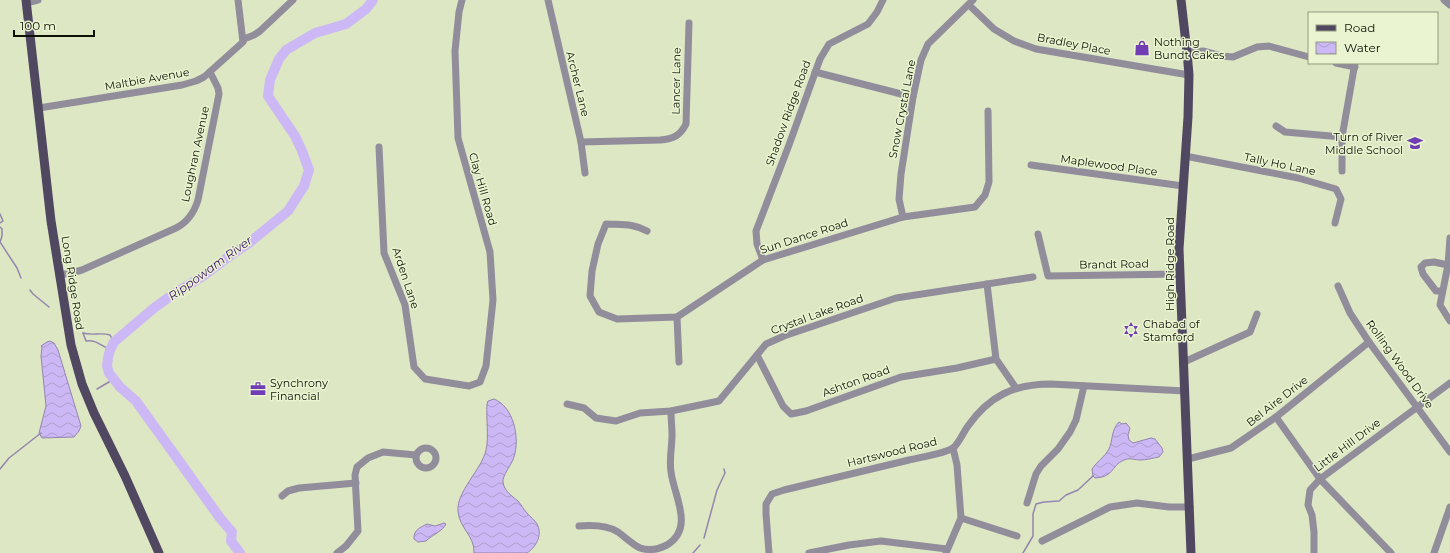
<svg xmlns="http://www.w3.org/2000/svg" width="1450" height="553" viewBox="0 0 1450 553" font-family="Montserrat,sans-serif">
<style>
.water{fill:url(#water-waves);stroke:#9386ad}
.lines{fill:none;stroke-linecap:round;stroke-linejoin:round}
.stream{stroke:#9386ad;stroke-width:1.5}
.river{stroke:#ccb8f4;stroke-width:10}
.minor{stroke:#918d9b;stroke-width:7}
.major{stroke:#504861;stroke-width:9}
.labels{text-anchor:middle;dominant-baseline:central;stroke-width:3;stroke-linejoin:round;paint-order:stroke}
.poi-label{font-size:11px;fill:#0e1106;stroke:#eaf4d0;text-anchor:start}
.street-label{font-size:11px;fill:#0e1106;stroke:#eaf4d0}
.water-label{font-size:12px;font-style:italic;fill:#3b1067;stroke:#eaf4d0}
</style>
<defs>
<pattern id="water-waves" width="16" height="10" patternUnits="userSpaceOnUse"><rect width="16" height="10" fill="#ccb8f4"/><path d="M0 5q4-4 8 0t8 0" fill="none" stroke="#ae9dd0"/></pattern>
</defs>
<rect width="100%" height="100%" fill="#dde7c4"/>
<!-- water -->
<g class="water">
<path d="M50,341L54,343L58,350L81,426L79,431L74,437L42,438L39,433L46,406L41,356L42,347L41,346L47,342Z"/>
<path d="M494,399C514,407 520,438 514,457C512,464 502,476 503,482C504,491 512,496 518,501C521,504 523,509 527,513C530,517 535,520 537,524C543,535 536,547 527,553H474C475,536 459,528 458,511C456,492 482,469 486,450C489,438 486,418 487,404L488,401Z"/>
<path d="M1119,422L1122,424L1126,423L1130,428L1128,435L1129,440L1133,443L1151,438L1155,439L1162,448L1163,452L1159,457C1153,458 1146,460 1140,460C1135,460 1131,458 1127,459C1110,464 1116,477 1095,478L1093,476L1092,469C1096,462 1105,457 1109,449C1113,440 1111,430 1119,422Z"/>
<path d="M444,523L446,524C443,531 432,535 426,541L418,542L414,539C413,530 421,527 427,524L435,526Z"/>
</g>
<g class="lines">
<!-- stream -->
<g class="stream">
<path d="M0,223L3,221L0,214"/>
<path d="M0,227L2,229V236L0,242"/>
<path d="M0,242L17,268L21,278"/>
<path d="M30,290L33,294L49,307"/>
<path d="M83,333C92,336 101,332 110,335L114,342"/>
<path d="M83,333L86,341C95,339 102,346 110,350"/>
<path d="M97,389L114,379"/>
<path d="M0,469L9,458L41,433"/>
<path d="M704,538L717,490L725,473L724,469"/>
<path d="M693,553L700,545"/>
<path d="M1023,553L1033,536V514L1036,504L1044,502L1059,501L1066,495L1078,490L1093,476"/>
</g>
<!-- river -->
<path class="river" d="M240,553L231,541L232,532L220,518L136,401L120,387L109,373L107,366L108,358L110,350L114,342L154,308L172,295L203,276L231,255L249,243L288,211L304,186L309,170L302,151L295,136L268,96L270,80L279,59L286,50L315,33L346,24L366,9L373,0"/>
<!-- minor -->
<g class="minor">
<path d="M548,0L581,142L585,173"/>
<path d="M1444,0L1450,5"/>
<path d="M26,3L38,0"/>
<path d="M969,5L994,29L1014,41L1036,49L1189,75"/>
<path d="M244,39L254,35L260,31L293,0"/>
<path d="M1187,52L1204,51L1222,56L1233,57L1257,47L1269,46L1309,57"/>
<path d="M1336,63L1355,67"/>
<path d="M815,72L913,97"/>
<path d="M39,108L182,85L196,81L204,77L243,42L238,0"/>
<path d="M1276,126L1285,132L1342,137"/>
<path d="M581,142L660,140C673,139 680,136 686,124L689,23"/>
<path d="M379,147L384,253L405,305L414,367L425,379L469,386L480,382L486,366L493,300L490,252L458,138L455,51L459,12L462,0"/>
<path d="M1185,156L1298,178L1336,189L1341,199L1335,223"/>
<path d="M1031,165L1183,186"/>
<path d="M1342,171V137L1355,63"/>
<path d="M903,217L899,199L901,174L913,97L921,60L928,44L973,0"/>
<path d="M647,231C633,223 621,225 606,224L598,244L592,271L590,296L599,312L617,319L677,317L763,260L903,217L975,207L985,195L989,182L988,111"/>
<path d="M1038,234L1048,276L1180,274"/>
<path d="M1450,238L1448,265H1450"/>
<path d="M763,260L757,244L756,231L789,145L820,59L829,44L868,24L877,12L883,0"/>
<path d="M59,275L71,273L82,270L176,228C188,222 194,213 198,200L219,94L218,88L210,72"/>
<path d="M987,284L996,359L1016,388"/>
<path d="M1338,286L1350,313L1369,342L1450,452"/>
<path d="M1442,291H1436L1423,274L1421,267L1425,263L1434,262L1448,265L1440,305L1450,321"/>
<path d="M677,317L679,362"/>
<path d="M757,355L783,406L791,414L806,411L901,377L957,368L996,359"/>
<path d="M1184,362L1250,332L1257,314"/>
<path d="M567,404L584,408L596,418L616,421L640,413L671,411L719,401L766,344L784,336L896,298L1033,277"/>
<path d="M1276,417L1320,479L1391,553"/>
<circle cx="426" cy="458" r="10"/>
<path d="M1188,459L1231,448L1276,417L1369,342"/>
<path d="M282,496L288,491L299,488L356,483"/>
<path d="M1027,503L1036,474L1041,466L1058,449L1070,432L1076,420L1084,386"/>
<path d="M961,518L1017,536"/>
<path d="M579,526C592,525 607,525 618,532C625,537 632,544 640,548C649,551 659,549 667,545C695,528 674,496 671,472C669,459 672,448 672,435C672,427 671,419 671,411"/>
<path d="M1042,541L1110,507L1137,503L1169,507H1190"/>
<path d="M337,553L346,546L358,531L355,475L357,467L368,458L383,452L416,455"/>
<path d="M769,553L766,514V504L772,494L784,490C826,480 867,470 909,460C917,458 947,453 953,448C958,445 964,431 968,426C989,396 1014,384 1051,384L1185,391"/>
<path d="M809,553L849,545L881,541L947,549"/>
<path d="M946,553L961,518L957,465L953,448"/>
<path d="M1314,553V532L1312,515L1308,505L1310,490L1320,479L1450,383"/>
<path d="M1434,553L1450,507"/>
</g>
<!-- major -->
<g class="major">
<path d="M26,0L51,221L71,345L82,384L94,413L125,476L159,553"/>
<path d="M1181,0L1187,52L1189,75L1188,117L1179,249L1191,553"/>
</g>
</g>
<!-- icons -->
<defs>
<symbol id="shop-bare" viewBox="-9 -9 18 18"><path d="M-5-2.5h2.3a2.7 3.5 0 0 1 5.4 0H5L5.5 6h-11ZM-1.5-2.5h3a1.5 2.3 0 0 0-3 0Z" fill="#713db4" stroke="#eaf4d0" stroke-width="2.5" paint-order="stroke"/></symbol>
<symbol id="school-bare" viewBox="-9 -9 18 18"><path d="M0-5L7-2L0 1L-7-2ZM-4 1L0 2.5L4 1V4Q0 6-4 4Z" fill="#713db4" stroke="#eaf4d0" stroke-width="2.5" paint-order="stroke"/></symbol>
<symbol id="synagogue-bare" viewBox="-9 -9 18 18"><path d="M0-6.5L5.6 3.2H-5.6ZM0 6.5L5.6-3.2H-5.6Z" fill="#713db4" stroke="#eaf4d0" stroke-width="2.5" paint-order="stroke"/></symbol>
<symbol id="office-bare" viewBox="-9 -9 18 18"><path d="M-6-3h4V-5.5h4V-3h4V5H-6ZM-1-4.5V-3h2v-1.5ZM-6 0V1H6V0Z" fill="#713db4" stroke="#eaf4d0" stroke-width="2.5" paint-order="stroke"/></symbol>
</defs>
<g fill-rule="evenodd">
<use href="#shop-bare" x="1131" y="37" width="22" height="22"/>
<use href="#school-bare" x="1404" y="132" width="22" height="22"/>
<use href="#synagogue-bare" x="1120" y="319" width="22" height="22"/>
<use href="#office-bare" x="247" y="378" width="22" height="22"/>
</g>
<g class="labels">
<!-- poi labels -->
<g class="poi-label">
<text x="1154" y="42">Nothing<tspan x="1154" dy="13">Bundt Cakes</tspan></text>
<text x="1403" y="137" text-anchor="end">Turn of River<tspan x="1403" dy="13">Middle School</tspan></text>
<text x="1143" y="324">Chabad of<tspan x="1143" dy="13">Stamford</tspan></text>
<text x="270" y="383">Synchrony<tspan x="270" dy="13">Financial</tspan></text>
</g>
<!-- street labels -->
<g class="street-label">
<text transform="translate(1074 44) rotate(11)">Bradley Place</text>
<text transform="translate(147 79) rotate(-10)">Maltbie Avenue</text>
<text transform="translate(676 81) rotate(-89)">Lancer Lane</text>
<text transform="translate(578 84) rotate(76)">Archer Lane</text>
<text transform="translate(902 109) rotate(-79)">Snow Crystal Lane</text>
<text transform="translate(788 113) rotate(-70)">Shadow Ridge Road</text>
<text transform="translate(195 154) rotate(-78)">Loughran Avenue</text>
<text transform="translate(1280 164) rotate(12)">Tally Ho Lane</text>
<text transform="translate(1109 165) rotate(8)">Maplewood Place</text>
<text transform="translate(483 189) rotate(74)">Clay Hill Road</text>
<text transform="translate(804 236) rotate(-18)">Sun Dance Road</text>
<text transform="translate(1114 264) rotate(-1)">Brandt Road</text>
<text transform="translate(1170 264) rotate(-90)">High Ridge Road</text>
<text transform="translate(406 278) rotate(72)">Arden Lane</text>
<text transform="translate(73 283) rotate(81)">Long Ridge Road</text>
<text transform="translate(817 314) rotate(-20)">Crystal Lake Road</text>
<text transform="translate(1400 364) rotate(54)">Rolling Wood Drive</text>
<text transform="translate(856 381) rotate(-20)">Ashton Road</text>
<text transform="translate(1277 401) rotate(-38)">Bel Aire Drive</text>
<text transform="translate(1347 445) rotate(-37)">Little Hill Drive</text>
<text transform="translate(892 452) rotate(-14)">Hartswood Road</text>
</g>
<!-- water labels -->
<g class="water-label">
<text transform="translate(210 268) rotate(-36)">Rippowam River</text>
</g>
</g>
<!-- legend -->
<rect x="1308" y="12" width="130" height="52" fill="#eaf4d0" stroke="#92997f"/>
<rect x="1316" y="25" width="20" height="6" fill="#504861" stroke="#92997f"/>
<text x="1344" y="32" font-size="12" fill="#0e1106">Road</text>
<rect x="1316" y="42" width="20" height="12" fill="url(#water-waves)" stroke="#92997f"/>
<text x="1344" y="52" font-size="12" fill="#0e1106">Water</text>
<!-- scale -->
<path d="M14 30v6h80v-6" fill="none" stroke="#0e1106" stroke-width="2"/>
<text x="20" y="30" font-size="12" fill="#0e1106" stroke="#eaf4d0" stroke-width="3" paint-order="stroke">100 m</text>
</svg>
